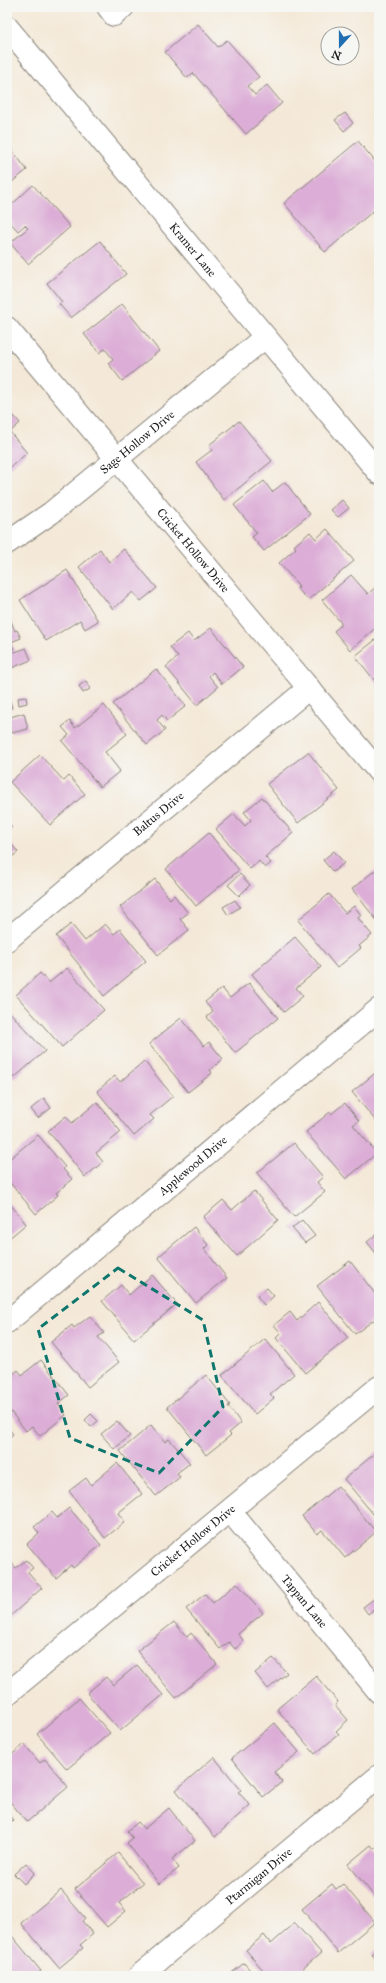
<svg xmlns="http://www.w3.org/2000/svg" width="386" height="1983" viewBox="0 0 386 1983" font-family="'IM FELL Great Primer',serif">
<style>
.building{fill:#dcaed7}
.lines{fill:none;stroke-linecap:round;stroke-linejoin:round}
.minor-casing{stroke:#88827a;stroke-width:24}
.minor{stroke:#fff;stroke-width:22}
.marked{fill:none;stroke:#0f766e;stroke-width:3;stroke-dasharray:8 5;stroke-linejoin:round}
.labels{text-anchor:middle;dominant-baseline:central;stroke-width:4;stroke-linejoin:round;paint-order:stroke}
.street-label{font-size:12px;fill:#1c1c1c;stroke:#f6f6f2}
</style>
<rect width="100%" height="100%" fill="#f6f6f2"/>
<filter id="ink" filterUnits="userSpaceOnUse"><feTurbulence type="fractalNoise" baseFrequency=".025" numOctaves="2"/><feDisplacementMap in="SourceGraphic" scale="8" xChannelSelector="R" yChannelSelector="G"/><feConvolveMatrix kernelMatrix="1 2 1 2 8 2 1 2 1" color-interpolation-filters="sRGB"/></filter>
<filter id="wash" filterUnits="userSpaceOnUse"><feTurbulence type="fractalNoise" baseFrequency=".012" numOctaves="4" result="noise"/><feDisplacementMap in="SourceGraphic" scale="16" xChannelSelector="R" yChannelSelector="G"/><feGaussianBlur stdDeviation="0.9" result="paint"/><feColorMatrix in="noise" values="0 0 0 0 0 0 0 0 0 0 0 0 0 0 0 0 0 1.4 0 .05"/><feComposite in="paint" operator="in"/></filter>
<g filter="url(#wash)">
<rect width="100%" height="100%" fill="#f4e9d8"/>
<g id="blocks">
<!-- building -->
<g class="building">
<path d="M198,24L218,47L227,40L259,77L247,86L255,95L267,85L282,103L246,134L193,73L187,78L165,52Z"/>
<path d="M345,113L353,123L344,131L335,120Z"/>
<path d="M358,141L379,166V206L325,252L284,203Z"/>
<path d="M7,143L27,170L7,186Z"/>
<path d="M33,185L70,227L28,264L10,243L28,228L25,225L18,231L7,219V209Z"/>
<path d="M100,241L126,274L71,318L59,304L62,302L47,283Z"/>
<path d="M122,304L159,351L122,381L108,363L113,359L105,349L99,353L84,334Z"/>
<path d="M7,408L20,423L10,432L27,453L7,470Z"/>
<path d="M239,421L272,461L224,500L196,462L212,450L209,445Z"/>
<path d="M264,481L272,492L285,482L310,514L264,551L252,537L257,533L234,505Z"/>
<path d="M342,500L349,508L338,517L331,510Z"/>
<path d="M327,529L354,561L308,600L297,588L299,586L279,563L296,548L294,546L310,532L316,539Z"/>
<path d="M100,549L109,562L124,549L157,588L141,601L133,592L113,609L79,567Z"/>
<path d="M67,570L98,621L85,629L80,620L46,641L20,600Z"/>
<path d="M351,575L368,594L377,586L379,588V625L350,650L334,631L342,624L322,600Z"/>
<path d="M7,611L15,631L17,630L21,638L11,642L15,652L26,648L31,660L7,670Z"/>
<path d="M211,628L243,667L222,684L213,672L209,676L218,687L197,705L166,667L178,657L170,647L188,633L194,641Z"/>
<path d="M379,637V686L355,656Z"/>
<path d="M156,669L186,706L167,721L162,715L157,720L165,730L147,745L113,704Z"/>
<path d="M86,681L90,689L83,693L79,686Z"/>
<path d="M26,697L27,703L19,705L18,698Z"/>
<path d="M10,701L12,708L7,709V702Z"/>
<path d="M104,705L127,734L105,752L120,771L100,787L62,741L69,735L62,727L70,721L75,728Z"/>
<path d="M24,713L28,729L11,733L7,718Z"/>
<path d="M308,752L339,790L298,823L267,784Z"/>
<path d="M40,755L64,781L69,776L85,794L50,825L10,782Z"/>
<path d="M262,797L293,833L265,857L271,863L265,868L259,861L250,869L216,829L234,814L245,826L251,820L244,812Z"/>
<path d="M7,822L12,827L7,832Z"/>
<path d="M209,833L239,870L196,906L166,869Z"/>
<path d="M7,839L18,852L7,861Z"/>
<path d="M334,851L344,863L333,872L323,860Z"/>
<path d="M379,867V923L352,889Z"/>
<path d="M240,874L250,885L239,896L228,885Z"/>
<path d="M155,879L170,899L174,895L188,913L180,919L189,930L158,955L120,907Z"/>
<path d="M329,894L345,913L354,906L361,915L358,918L372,935L359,946L361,948L337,968L298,920Z"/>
<path d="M235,900L240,907L228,915L223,907Z"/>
<path d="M71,924L85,941L105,924L114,934L120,929L146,961L104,996L56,936Z"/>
<path d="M295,937L321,967L296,988L303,996L284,1012L252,974Z"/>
<path d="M67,968L104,1010L62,1047L16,995L40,973L49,983Z"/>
<path d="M249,983L278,1018L235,1053L207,1017L213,1012L205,1002L222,988L230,998Z"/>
<path d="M7,1009L45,1051L14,1078L7,1070Z"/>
<path d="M181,1018L204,1046L209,1042L223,1059L210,1070L212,1073L188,1092L149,1044Z"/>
<path d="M144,1061L173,1096L150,1115L154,1119L134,1136L97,1091L115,1076L120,1082Z"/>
<path d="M379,1070V1125L352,1092Z"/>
<path d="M44,1098L51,1108L38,1118L31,1109Z"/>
<path d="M97,1102L121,1132L96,1153L103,1162L85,1177L48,1131L66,1116L72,1123Z"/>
<path d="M345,1103L359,1121L353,1125L377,1153L346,1179L306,1132L330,1112L331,1114Z"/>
<path d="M38,1135L65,1167L63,1169L72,1179L56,1193L58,1195L36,1214L7,1179V1161Z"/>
<path d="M294,1143L323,1177L317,1182L325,1192L294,1217L257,1173Z"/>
<path d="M254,1191L278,1220L237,1256L203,1217L223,1200L232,1210Z"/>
<path d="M7,1200L26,1224L7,1240Z"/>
<path d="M302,1220L315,1236L305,1243L292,1228Z"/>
<path d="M194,1227L208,1245L204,1249L227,1278L196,1303L158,1257Z"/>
<path d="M379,1232V1257L367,1242Z"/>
<path d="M350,1261L379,1299V1316L355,1334L317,1286Z"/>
<path d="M152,1275L177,1304L134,1340L102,1301L121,1285L129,1295Z"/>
<path d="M267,1288L274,1296L264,1305L257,1296Z"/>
<path d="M318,1302L348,1338L305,1373L276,1338L281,1333L274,1325L290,1312L297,1321Z"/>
<path d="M90,1316L104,1333L98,1337L119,1362L88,1387L51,1342L72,1325L74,1328Z"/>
<path d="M265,1339L294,1374L270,1394L274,1398L255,1414L222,1375Z"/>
<path d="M41,1360L69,1395L58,1404L66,1415L40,1436L32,1426L26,1431L7,1407V1379L18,1370L22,1375Z"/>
<path d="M206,1375L230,1405L228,1406L241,1423L229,1433L231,1435L206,1455L167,1407Z"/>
<path d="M91,1414L98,1421L91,1427L85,1420Z"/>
<path d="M117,1421L130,1436L114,1449L101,1434Z"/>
<path d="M151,1425L165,1442L169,1439L190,1463L177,1473L180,1477L156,1496L120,1451Z"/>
<path d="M7,1427L13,1434L7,1440Z"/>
<path d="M379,1450V1521L344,1479Z"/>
<path d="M117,1463L142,1494L118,1513L125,1522L105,1538L69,1491L86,1478L91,1485Z"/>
<path d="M338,1486L376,1532L345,1558L322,1530L317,1534L302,1516Z"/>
<path d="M69,1508L101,1545L73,1568L71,1565L56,1578L27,1544L39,1533L34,1527L52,1512L57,1518Z"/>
<path d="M7,1557L16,1568L26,1560L33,1568L28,1572L42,1588L7,1619Z"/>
<path d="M237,1583L263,1613L238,1634L244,1641L235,1649L229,1642L220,1649L186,1609L205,1594L213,1603Z"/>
<path d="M379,1595V1605L368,1614L363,1607Z"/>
<path d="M174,1622L187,1637L191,1633L217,1664L176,1698L137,1651Z"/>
<path d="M273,1658L287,1673L268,1689L255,1673Z"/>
<path d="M137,1665L163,1695L120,1731L87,1693L106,1677L113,1685Z"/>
<path d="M316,1676L338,1702L335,1705L348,1720L336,1731L339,1734L315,1754L277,1709Z"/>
<path d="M79,1698L110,1733L67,1769L37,1734Z"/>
<path d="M275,1723L299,1752L274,1772L282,1782L263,1797L232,1758Z"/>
<path d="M24,1744L40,1763L45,1759L68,1787L27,1822L7,1798V1759Z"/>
<path d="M214,1757L241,1790L238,1792L250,1805L215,1837L176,1790Z"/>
<path d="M169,1808L195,1841L172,1859L179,1868L159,1884L127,1843L133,1838L127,1831L138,1822L144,1829Z"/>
<path d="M7,1813L13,1820L7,1826Z"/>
<path d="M371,1845L374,1849L379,1845V1902L348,1864Z"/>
<path d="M118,1853L143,1883L119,1903L126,1911L107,1927L75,1889Z"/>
<path d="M26,1863L35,1873L24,1884L14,1874Z"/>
<path d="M332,1884L336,1889L343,1884L375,1922L338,1953L302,1909Z"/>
<path d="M61,1890L85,1918L82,1921L93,1934L80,1945L83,1948L59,1968L21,1923Z"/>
<path d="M295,1923L321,1953L294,1976H268L246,1950L264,1935L271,1944Z"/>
<path d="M7,1930L41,1971L34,1976H7Z"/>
<path d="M379,1949V1964L372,1954Z"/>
<path d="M244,1963L255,1976H228Z"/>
</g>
</g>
</g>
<g filter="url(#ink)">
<use href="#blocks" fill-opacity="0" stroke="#88827a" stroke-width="1"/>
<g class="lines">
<defs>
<g id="minor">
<path d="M108,7L114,15L123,7"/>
<path id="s1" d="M7,27L379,473"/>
<path id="s2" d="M7,328L379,772"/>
<path id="s3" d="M7,543L51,513L265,337"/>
<path id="s4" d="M7,940L309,688"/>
<path id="s5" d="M7,1322L379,1009"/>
<path id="s6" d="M230,1511L379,1692"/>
<path id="s7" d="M7,1694L379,1387"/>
<path id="s8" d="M139,1976L379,1776"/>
</g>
</defs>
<!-- minor casing -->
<use href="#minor" class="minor-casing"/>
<!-- minor -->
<use href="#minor" class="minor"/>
</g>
</g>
<!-- marked area -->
<path class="marked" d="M118,1268L203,1320L223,1407L159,1473L70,1438L38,1329Z"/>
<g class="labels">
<!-- street labels -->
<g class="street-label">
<text stroke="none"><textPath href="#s1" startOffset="290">Kramer Lane</textPath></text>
<text stroke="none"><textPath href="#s3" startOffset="165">Sage Hollow Drive</textPath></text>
<text stroke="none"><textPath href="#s2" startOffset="290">Cricket Hollow Drive</textPath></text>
<text stroke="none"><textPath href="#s4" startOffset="197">Baltus Drive</textPath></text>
<text stroke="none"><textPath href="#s5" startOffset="243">Applewood Drive</textPath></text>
<text stroke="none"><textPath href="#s7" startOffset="241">Cricket Hollow Drive</textPath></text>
<text stroke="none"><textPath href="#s6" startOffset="117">Tappan Lane</textPath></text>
<text stroke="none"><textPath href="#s8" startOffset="156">Ptarmigan Drive</textPath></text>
</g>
</g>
<!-- margin -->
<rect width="386" height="1983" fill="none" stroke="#f6f6f2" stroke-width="24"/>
<!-- north arrow -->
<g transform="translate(340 46) rotate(201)"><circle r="19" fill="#f6f6f2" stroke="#9f9f9c"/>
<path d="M0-3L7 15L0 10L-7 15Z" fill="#1f6fb2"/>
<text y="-6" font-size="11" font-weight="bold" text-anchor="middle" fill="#1c1c1c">N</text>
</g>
</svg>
